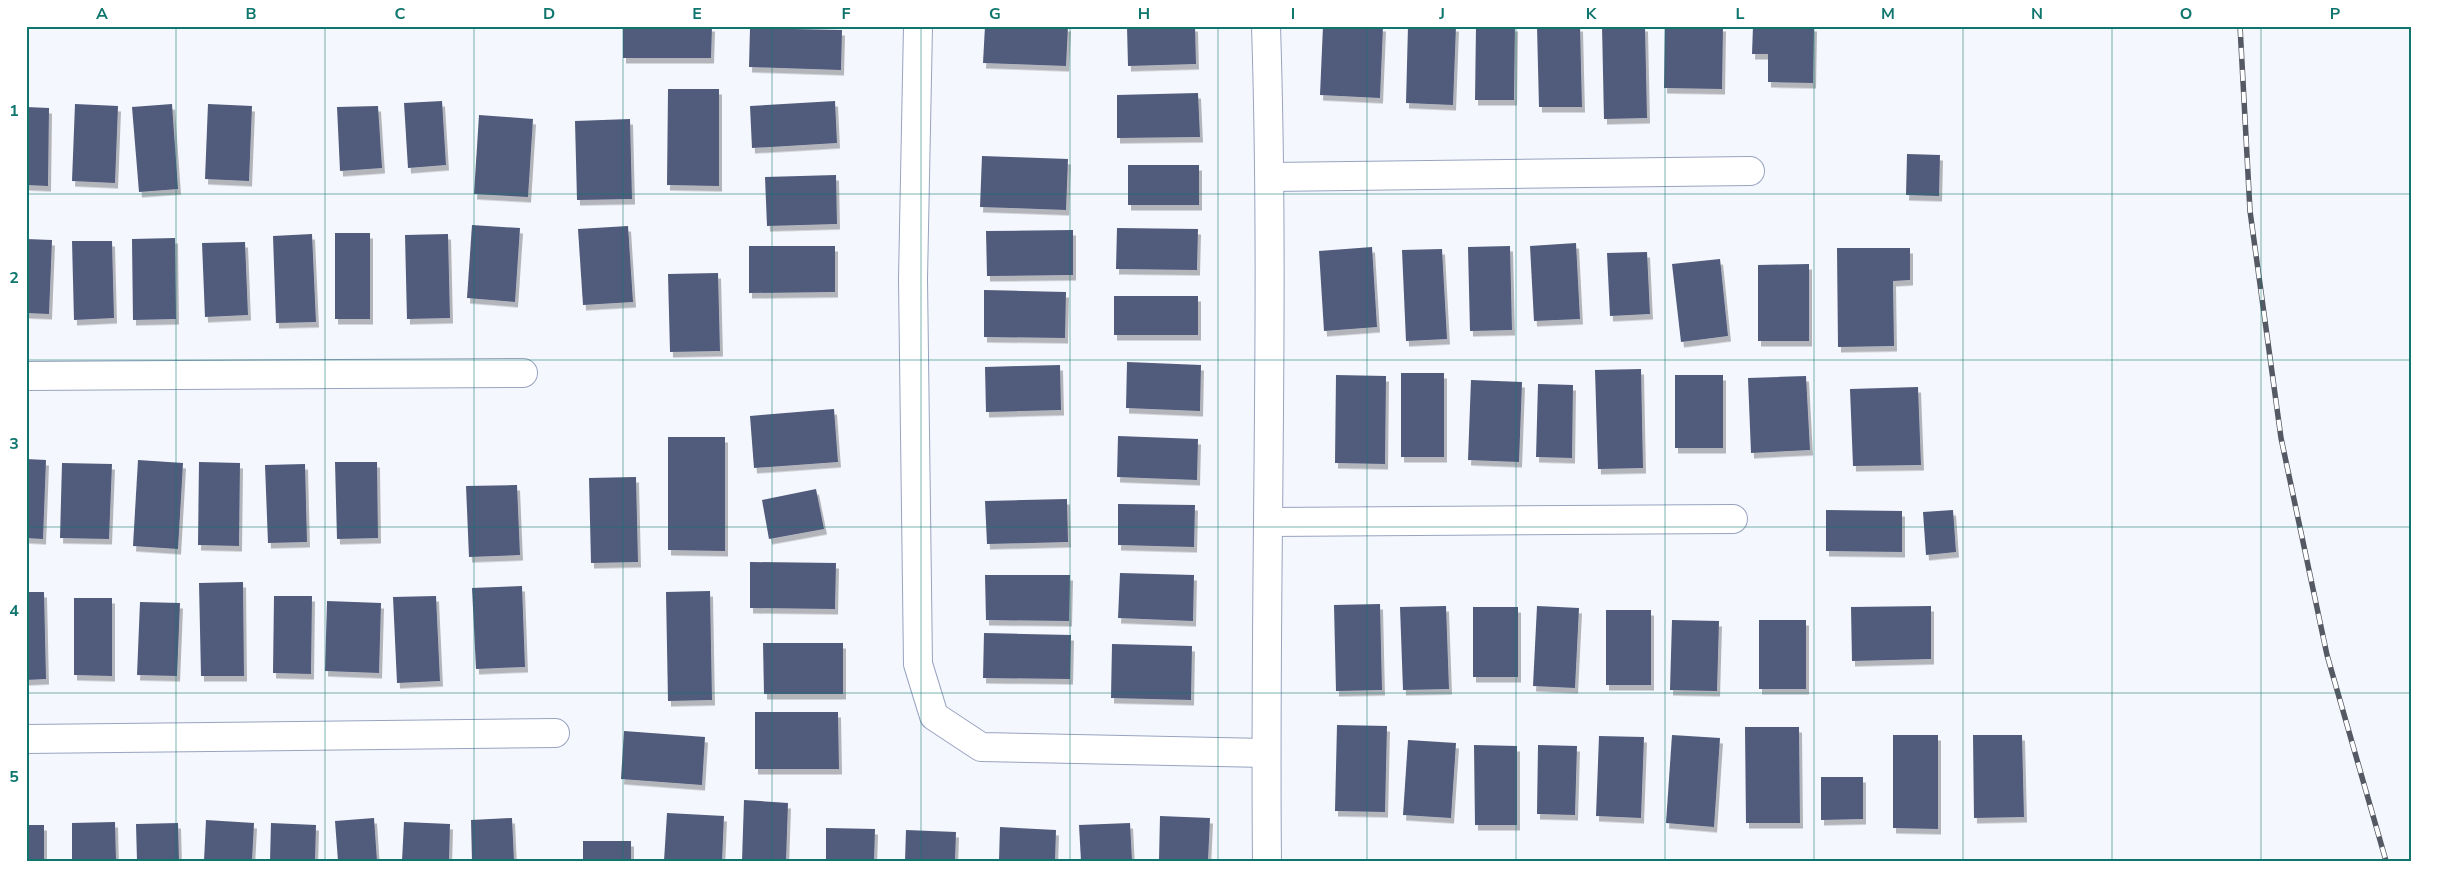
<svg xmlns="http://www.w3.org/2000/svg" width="2437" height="887" viewBox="0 0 2437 887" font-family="'Nunito Sans',sans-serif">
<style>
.building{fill:#515b7b;filter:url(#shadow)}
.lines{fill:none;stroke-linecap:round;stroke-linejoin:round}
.minor-casing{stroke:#99a3c1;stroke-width:30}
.minor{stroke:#fff;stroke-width:28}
.rail-casing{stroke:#555963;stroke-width:5.5}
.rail{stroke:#fff;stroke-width:4;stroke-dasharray:11;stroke-linecap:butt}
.grid{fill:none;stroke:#0f766e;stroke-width:1;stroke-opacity:0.55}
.neatline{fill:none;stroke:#0f766e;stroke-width:2}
.grid-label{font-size:16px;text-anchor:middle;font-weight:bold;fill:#0f766e}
</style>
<defs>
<filter id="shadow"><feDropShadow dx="3" dy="5.5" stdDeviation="0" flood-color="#0004"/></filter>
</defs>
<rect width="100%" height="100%" fill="#f4f7fd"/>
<!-- building -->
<g class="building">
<path d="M623,26H712L711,58H623Z"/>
<path d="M985,26H1068L1066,66L983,63Z"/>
<path d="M1127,26H1195L1196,64L1128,66Z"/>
<path d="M1323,26H1383L1380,98L1320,95Z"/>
<path d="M1408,26H1456L1453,105L1406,103Z"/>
<path d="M1476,26H1515L1514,100H1475Z"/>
<path d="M1537,26H1580L1582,107H1539Z"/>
<path d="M1602,26H1645L1647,118L1604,119Z"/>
<path d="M1665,26H1723L1722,89L1664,88Z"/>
<path d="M1753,26H1814L1813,83L1768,82V54H1752Z"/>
<path d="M750,28L842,30L841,70L749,67Z"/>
<path d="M668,89H719V186L667,185Z"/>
<path d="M1198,93L1200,137L1117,138V95Z"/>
<path d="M442,101L446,165L408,168L404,103Z"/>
<path d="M835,101L837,143L752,148L750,106Z"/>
<path d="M75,104L118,106L115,183L72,181Z"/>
<path d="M172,104L178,189L139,192L132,107Z"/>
<path d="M208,104L252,106L249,181L205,179Z"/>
<path d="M378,106L382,168L340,171L337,107Z"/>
<path d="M26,107L49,108L48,186L26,185Z"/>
<path d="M479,115L533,119L528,197L474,194Z"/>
<path d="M630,119L632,199L577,200L575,121Z"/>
<path d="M1907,154L1940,155L1939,196L1906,195Z"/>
<path d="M982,156L1068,159L1066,210L980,207Z"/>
<rect x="1128" y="165" width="71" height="40"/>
<path d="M836,175L837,224L767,226L765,177Z"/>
<path d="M472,225L520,228L515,302L467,298Z"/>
<path d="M628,226L633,302L583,305L578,229Z"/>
<path d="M1117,228L1198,229L1197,270L1116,269Z"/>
<path d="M1073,230V275L987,276L986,231Z"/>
<rect x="335" y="233" width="35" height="86"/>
<path d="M312,234L316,322L276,323L273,236Z"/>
<path d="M448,234L450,318L407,319L405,235Z"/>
<path d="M175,238L176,319L133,320L132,239Z"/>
<path d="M26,239L52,240L49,314L26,313Z"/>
<path d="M72,241H112L114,318L74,320Z"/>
<path d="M245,242L248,315L205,317L202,243Z"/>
<path d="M1576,243L1580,319L1534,321L1530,246Z"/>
<path d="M749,246H835V292L749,293Z"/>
<path d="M1510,246L1512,330L1470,331L1468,247Z"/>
<path d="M1372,247L1377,327L1324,331L1319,251Z"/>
<path d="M1837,248H1910V280L1893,281L1894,346L1838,347Z"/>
<path d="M1442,249L1447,339L1406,341L1402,250Z"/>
<path d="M1647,252L1650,314L1610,316L1607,253Z"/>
<path d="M1720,259L1728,336L1681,342L1672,264Z"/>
<path d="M1809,264V341H1758V265Z"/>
<path d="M718,273L720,351L670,352L668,274Z"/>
<path d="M984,290L1066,292L1065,338L984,337Z"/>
<rect x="1114" y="296" width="84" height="39"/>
<path d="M1127,362L1201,365L1200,411L1126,408Z"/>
<path d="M1060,365L1061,410L986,412L985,367Z"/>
<path d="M1641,369L1643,468L1598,469L1595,370Z"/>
<rect x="1401" y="373" width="43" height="84"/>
<path d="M1336,375L1386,376L1385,464L1335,463Z"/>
<rect x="1675" y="375" width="48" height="73"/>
<path d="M1806,376L1810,450L1751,453L1748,378Z"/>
<path d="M1471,380L1522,382L1519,462L1468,460Z"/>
<path d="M1538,384L1573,385L1572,458L1536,457Z"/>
<path d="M1918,387L1921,465L1853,466L1850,389Z"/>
<path d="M834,409L838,462L754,468L750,416Z"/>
<path d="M1118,436L1198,439L1197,480L1117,477Z"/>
<path d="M668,437H725V551L668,550Z"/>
<path d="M26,459L46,460L43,539L26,538Z"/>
<path d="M138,460L183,463L178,549L133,546Z"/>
<path d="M199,462L240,463L239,546L198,545Z"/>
<path d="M335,462H377L378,538L337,539Z"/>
<path d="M62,463L112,464L109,539L60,538Z"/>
<path d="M305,464L307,542L268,543L265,465Z"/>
<path d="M636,477L638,562L591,563L589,478Z"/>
<path d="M517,485L520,555L469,557L466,486Z"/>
<path d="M816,489L824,529L769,539L762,500Z"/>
<path d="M1067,499L1068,542L987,544L985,501Z"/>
<path d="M1118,504L1195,505L1194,547L1118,545Z"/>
<path d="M1826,510L1902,511V552L1826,551Z"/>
<path d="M1953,510L1956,552L1926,555L1923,512Z"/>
<path d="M750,562L836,563L835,609L750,608Z"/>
<path d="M1120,573L1194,575L1193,621L1118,618Z"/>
<path d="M985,575H1070L1069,621L986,620Z"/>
<path d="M243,582L244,676H201L199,583Z"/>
<path d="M522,586L525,667L476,669L472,588Z"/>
<path d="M710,591L712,700L668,701L666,592Z"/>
<path d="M26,592H44L46,679L26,680Z"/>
<path d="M274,596H312L311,674L273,673Z"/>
<path d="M436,596L440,681L397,683L393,597Z"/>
<path d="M74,598H112V676L74,675Z"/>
<path d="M327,601L381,603L379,673L325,671Z"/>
<path d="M140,602L180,603L177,676L137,675Z"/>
<path d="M1380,604L1382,690L1336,691L1334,605Z"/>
<path d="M1446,606L1449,689L1403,690L1400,607Z"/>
<path d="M1537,606L1579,608L1575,688L1533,686Z"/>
<path d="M1931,606V659L1852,661L1851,607Z"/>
<rect x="1473" y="607" width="45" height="70"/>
<rect x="1606" y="610" width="45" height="75"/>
<path d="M1672,620L1719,621L1717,691L1670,690Z"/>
<rect x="1759" y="620" width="47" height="69"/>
<path d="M984,633L1071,635L1070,679L983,678Z"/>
<path d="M763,643H843V694H764Z"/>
<path d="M1112,644L1192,646L1191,700L1111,698Z"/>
<path d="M755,712H838L839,769H755Z"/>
<path d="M1337,725L1387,726L1385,812L1335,811Z"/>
<path d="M1745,727H1799L1800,823H1746Z"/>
<path d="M624,731L705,737L702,785L621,779Z"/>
<path d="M1672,735L1720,738L1714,827L1666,823Z"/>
<path d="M1893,735H1938V829L1893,828Z"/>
<path d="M1973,735H2022L2024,817L1974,818Z"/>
<path d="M1599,736L1644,737L1641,818L1596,816Z"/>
<path d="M1408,740L1456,743L1451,818L1403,815Z"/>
<path d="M1474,745L1517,746V825H1475Z"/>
<path d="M1538,745L1577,746L1575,815L1537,814Z"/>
<path d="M1821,777H1863V819L1821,820Z"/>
<path d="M744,800L788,803L786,861H742Z"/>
<path d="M667,813L724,816L722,861H664Z"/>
<path d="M1160,816L1210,818L1208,861H1159Z"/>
<path d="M374,818L377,861H338L335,821Z"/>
<path d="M512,818L514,861H472L471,820Z"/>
<path d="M206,820L254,823L252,861H204Z"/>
<path d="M115,822L116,861H72V823Z"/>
<path d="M404,822L450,824L449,861H402Z"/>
<path d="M178,823L179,861H137L136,824Z"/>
<path d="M271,823L316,825L315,861H270Z"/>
<path d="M1130,823L1132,861H1081L1079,825Z"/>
<rect x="26" y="825" width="18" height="36"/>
<path d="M1000,827L1056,830L1055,861H999Z"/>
<path d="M826,828L875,829L874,861H826Z"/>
<path d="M906,830L956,832L955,861H905Z"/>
<rect x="583" y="841" width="48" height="20"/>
</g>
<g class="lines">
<defs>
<g id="minor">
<path d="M918,26L913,279L918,664L934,716L981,747L1266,753"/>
<path d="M1266,26C1275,304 1264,583 1267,861"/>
<path d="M1271,177L1750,171"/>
<path d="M26,376L523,373"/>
<path d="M1269,522L1733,519"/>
<path d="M26,739L555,733"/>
</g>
</defs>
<!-- minor casing -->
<use href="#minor" class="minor-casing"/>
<!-- minor -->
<use href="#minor" class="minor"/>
<defs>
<path id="rail" d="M2240,26L2250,211L2281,438L2327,655L2386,861"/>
</defs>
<!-- rail casing -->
<use href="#rail" class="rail-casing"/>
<!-- rail -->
<use href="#rail" class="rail"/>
</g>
<!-- grid -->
<path class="grid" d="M176,26V861M325,26V861M474,26V861M623,26V861M772,26V861M921,26V861M1070,26V861M1218,26V861M1367,26V861M1516,26V861M1665,26V861M1814,26V861M1963,26V861M2112,26V861M2261,26V861M26,194H2411M26,360H2411M26,527H2411M26,693H2411"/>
<!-- border -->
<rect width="2437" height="887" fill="none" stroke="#ffffff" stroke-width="55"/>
<rect x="28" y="28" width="2382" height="832" class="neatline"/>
<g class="grid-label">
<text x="102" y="19">A</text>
<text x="251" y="19">B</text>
<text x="400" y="19">C</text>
<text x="549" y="19">D</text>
<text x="697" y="19">E</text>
<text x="846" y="19">F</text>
<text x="995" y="19">G</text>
<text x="1144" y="19">H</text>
<text x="1293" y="19">I</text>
<text x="1442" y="19">J</text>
<text x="1591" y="19">K</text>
<text x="1740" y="19">L</text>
<text x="1888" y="19">M</text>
<text x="2037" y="19">N</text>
<text x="2186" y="19">O</text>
<text x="2335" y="19">P</text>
<text x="14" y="116">1</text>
<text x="14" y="283">2</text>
<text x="14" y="449">3</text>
<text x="14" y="616">4</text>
<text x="14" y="782">5</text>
</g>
</svg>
